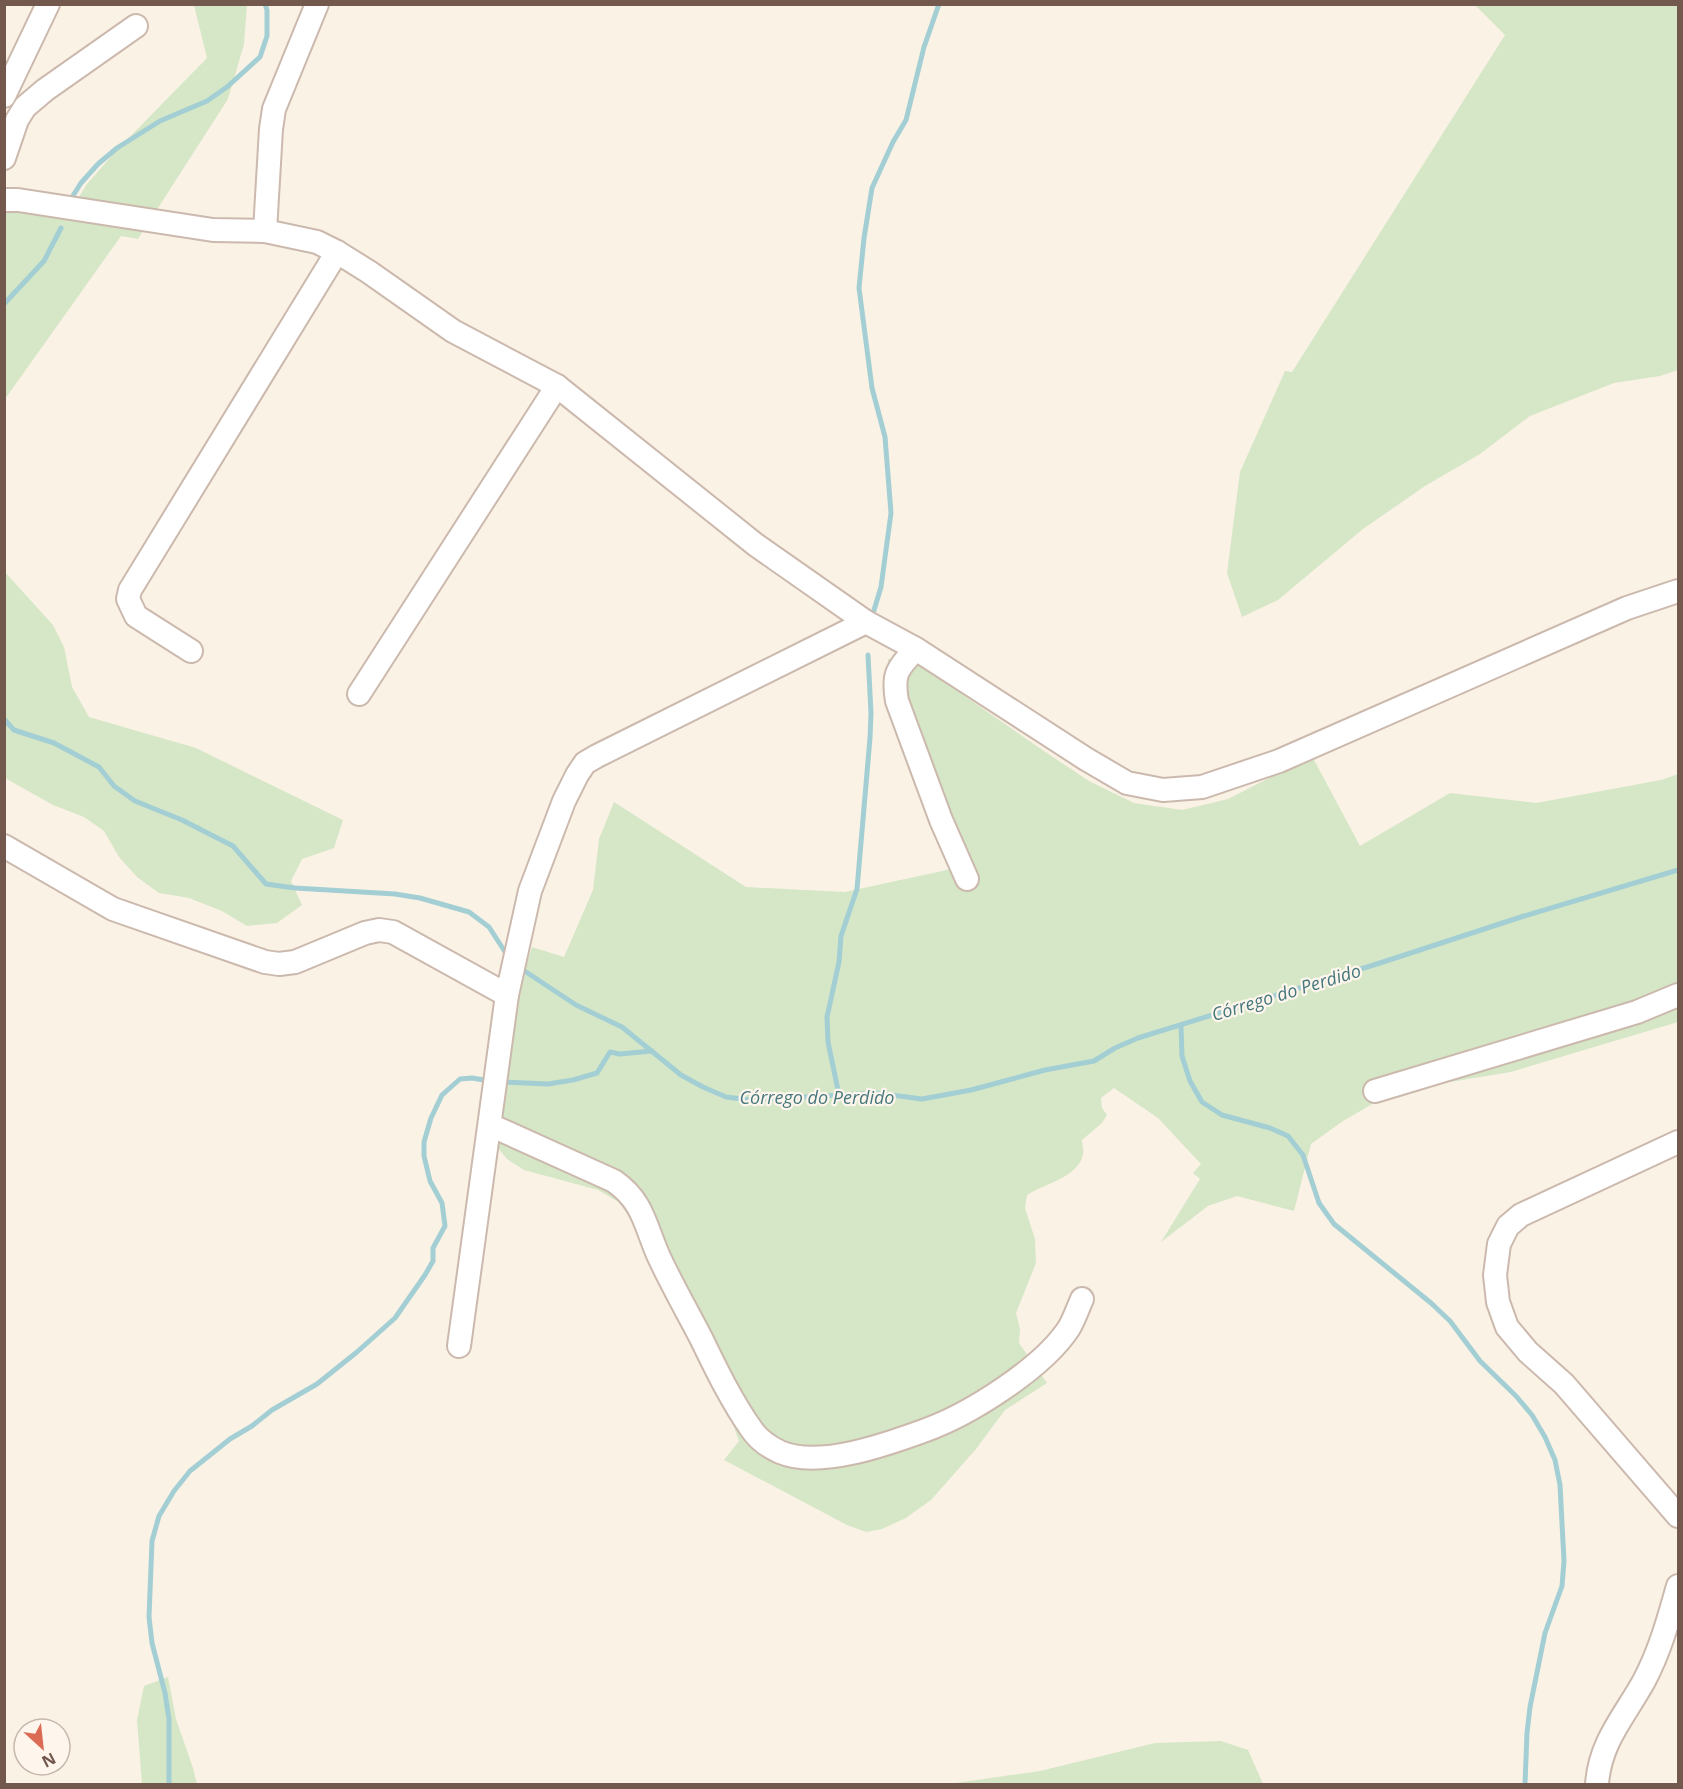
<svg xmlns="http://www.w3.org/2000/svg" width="1683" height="1789" viewBox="0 0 1683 1789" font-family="'Open Sans',sans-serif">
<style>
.green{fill:#d5e7c6}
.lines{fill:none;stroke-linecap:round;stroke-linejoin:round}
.stream{stroke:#a3cfd4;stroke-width:5}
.minor-casing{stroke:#ccb9ad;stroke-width:26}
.minor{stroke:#fff;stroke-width:22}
.labels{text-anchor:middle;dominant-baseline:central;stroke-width:4.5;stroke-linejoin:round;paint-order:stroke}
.water-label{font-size:18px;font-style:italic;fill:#45777d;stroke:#fef6ec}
</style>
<rect width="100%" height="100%" fill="#fbf2e6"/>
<!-- green -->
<g class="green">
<path d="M194,5H247L244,44L228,99L138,239L121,236L5,399V211H33L66,218L87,184L116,151L207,58Z"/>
<path d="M1475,5H1678V370L1660,376L1614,383L1530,416L1480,454L1425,486L1363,529L1278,600L1242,617L1227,573L1240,472L1285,371L1292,372L1505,35Z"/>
<path d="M4,571L53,625L64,647L72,687L89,717L196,748L343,820L334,848L302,859L291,881L302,905L277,923L247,926L222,911L189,898L159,893L137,877L119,857L104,831L84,817L53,805L5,778Z"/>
<path d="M888,659H911L1041,749L1089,781L1134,803L1182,810L1228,799L1312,756L1360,846L1450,793L1536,803L1661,780L1678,774V1022L1511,1072L1395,1091L1343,1121L1311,1144L1294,1211L1237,1196L1208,1206L1161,1242L1200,1179L1193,1173L1201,1164L1158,1118L1114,1088L1101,1098L1102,1108L1107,1115L1102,1123L1082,1140C1082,1144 1084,1150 1083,1154C1079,1177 1044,1184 1027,1195L1025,1208L1035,1239L1036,1263L1016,1313L1020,1329L1019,1343L1047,1383L1005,1410L976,1449L931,1500L906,1518L882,1529L866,1532L847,1525L724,1460L739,1441L731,1419L697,1354L639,1232L619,1202L598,1190L524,1170L507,1159L492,1141L514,1002L532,947L564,957L593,890L599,839L614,802L746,887L845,892L956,868L891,698Z"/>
<path d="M168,1677L176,1719L193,1768L197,1784H142L137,1720L144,1686Z"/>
<path d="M1221,1741L1248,1750L1263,1784H948L1040,1771L1155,1743Z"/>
</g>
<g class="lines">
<!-- stream -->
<g class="stream">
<path d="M69,202L81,183L98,164L117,148L160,121L207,101L227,87L260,57L267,36V10L265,4"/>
<path d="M4,304L44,261L61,228"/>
<path d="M871,620L881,587L891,513L885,437L872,388L859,288L864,238L872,188L893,142L906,120L924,47L939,4"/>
<path d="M4,719L14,730L54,743L99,767L114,786L135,801L182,820L233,846L266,884L295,888L395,894L420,898L469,912L489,927L509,958"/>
<path d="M520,968L576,1005L622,1027L681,1075L703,1087L726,1097L751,1100L876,1093L922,1099L971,1090L1045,1070L1094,1061L1115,1048L1138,1038L1380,963L1524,916L1678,870"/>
<path d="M1181,1026L1182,1056L1190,1081L1202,1102L1222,1115L1270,1128L1288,1136L1303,1155L1319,1203L1334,1224L1431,1303L1450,1321L1480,1361L1516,1396L1532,1415L1545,1437L1555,1460L1560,1485L1564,1561L1562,1586L1545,1633L1530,1707L1527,1733L1525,1784"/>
<path d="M499,1082L548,1084L573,1080L597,1073L610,1052L620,1054L652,1051"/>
<path d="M839,1095L828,1042L827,1017L839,962L841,936L857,889L870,738L871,713L868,655"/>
<path d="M169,1784V1719L165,1693L152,1643L149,1617L152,1541L159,1516L174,1491L190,1471L230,1439L252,1426L272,1410L317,1384L357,1352L395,1318L425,1275L433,1261V1248L445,1226L442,1203L430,1181L424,1156V1142L431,1118L442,1095L460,1079L472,1078L490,1081"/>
</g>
<defs>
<g id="minor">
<path d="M4,96L48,4"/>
<path d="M4,158L17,120L25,107L45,90L136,26"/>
<path d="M4,200H18L213,230L265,231L317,242L337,252L369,272L453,331L557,386L756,545L866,622L916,649L1086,759L1127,783L1163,790L1202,787L1279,761L1627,608L1678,591"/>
<path d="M265,231L271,129L274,109L317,4"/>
<path d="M916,649C898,668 892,673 897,701L941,820L967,879"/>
<path d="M191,651L136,616L128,599L130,590L337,252"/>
<path d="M359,694L557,386"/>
<path d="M4,846L113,909L265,962L279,964L295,962L365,933L379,930L393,932L507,995"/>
<path d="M1375,1091L1637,1012L1678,995"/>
<path d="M490,1125L614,1181C644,1202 645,1226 659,1257C672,1285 687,1311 701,1338C716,1369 732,1402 752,1430C759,1440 769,1447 780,1452C819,1469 888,1444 926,1430C970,1414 1043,1368 1069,1328C1074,1320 1078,1308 1082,1299"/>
<path d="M1678,1142L1521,1215L1508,1226L1499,1244L1495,1275L1498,1302L1507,1327L1528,1352L1564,1384L1678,1516"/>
<path d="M459,1346L507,995L530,891L564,801L577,775L585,763L597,756L866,622"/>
<path d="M1597,1784C1600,1742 1624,1717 1644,1681C1660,1651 1669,1618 1678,1586"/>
</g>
</defs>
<!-- minor casing -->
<use href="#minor" class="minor-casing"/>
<!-- minor -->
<use href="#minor" class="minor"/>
</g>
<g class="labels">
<!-- water labels -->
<g class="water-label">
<text transform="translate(1286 992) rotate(-17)">Córrego do Perdido</text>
<text x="817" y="1097">Córrego do Perdido</text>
</g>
</g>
<!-- border -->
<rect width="1683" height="1789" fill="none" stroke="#72584d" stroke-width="12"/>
<!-- north arrow -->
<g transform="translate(42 1747) rotate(153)"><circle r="28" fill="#fef6ec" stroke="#c6b7ac" stroke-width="1.5"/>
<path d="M0-4.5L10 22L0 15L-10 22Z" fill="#db6b55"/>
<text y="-9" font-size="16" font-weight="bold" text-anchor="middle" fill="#72584d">N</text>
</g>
</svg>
